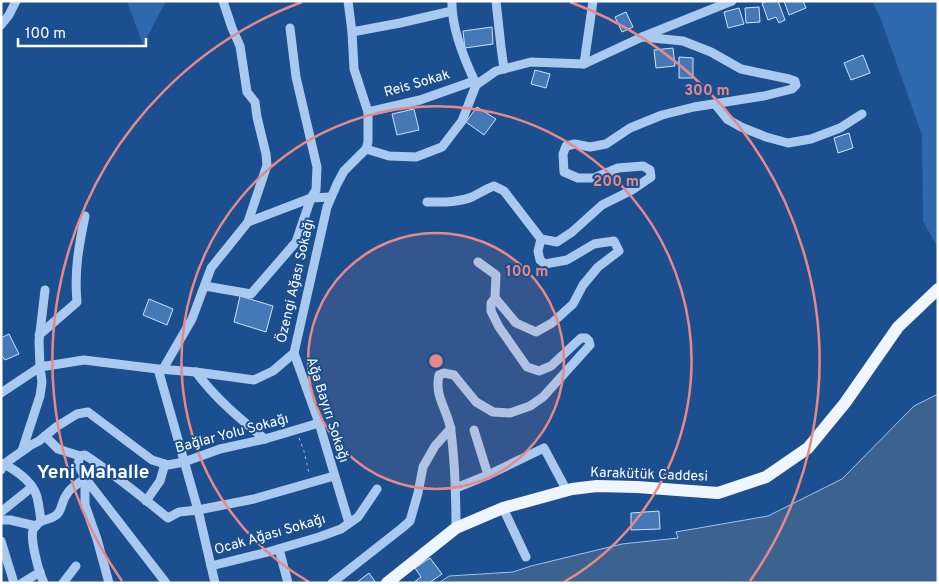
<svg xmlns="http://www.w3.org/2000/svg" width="939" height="584" viewBox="0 0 939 584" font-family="Overpass,sans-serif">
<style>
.green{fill:#2e69ad}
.water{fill:#3c6290;stroke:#9cc4f0}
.building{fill:#4478b7;stroke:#cfe3fa}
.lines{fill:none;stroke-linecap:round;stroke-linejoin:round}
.path{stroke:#a9c9ee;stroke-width:1;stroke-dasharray:2.5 4;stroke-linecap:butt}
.minor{stroke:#a9c9ee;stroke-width:9}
.major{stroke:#f0f6ff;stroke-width:12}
.ring{fill:none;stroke:#e88989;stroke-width:2.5}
.labels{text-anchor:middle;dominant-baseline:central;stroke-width:4;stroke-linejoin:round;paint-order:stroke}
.street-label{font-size:14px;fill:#fff;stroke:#1b4f8f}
.district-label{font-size:19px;font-weight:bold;fill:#fff;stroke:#1b4f8f}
.centre{fill:#e88989;stroke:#1b4f8f;stroke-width:2.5}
.ring-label{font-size:15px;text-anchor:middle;font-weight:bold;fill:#e88989;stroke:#1b4f8f;stroke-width:4;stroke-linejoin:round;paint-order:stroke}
</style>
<rect width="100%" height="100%" fill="#1b4f8f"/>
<!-- green -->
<g class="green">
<path d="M127,1H166L143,45Z"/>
<path d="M872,1H938V248L923,221L922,135L880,17Z"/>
</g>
<!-- water -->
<path class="water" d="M938,394V583H439L449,576L513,572L531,566L622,544L678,538L676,532L768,516L842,479L914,406Z"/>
<!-- building -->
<g class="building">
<path d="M768,1H778L785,20L779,23L776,17L768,20L762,3Z"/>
<path d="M784,1H803L806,8L789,15Z"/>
<path d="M759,7L760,22L746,23L745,8Z"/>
<path d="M739,8L744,24L728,28L724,12Z"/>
<path d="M626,12L633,27L622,32L615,17Z"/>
<path d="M492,27L493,44L465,48L463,31Z"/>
<path d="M673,48L675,66L656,68L654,50Z"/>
<path d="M863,55L870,73L851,80L844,63Z"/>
<path d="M679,57L693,58V78H679Z"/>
<path d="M535,70L550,74L546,88L531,84Z"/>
<path d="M477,107L496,119L484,135L466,122Z"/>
<path d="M414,109L419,130L397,135L392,114Z"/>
<path d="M849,133L853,148L838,153L834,138Z"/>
<path d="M240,296L273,306L266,332L234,322Z"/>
<path d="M149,299L173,309L167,325L143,315Z"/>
<path d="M9,334L19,354L5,360L1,355V338Z"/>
<path d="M659,511L660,529L631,530V513Z"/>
<path d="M430,558L442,574L429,583H413L421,577L415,568Z"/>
<path d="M369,573L376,583H356Z"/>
</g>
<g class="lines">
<!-- path -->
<path class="path" d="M299,438L304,451L309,473"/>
<!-- minor -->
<g class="minor">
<path d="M452,1C451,27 465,61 476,84"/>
<path d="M496,1L501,47L504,69"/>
<path d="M1,25L9,15L16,1"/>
<path d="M352,32L400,23L452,11"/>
<path d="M584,64L593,1"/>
<path d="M715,104L727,119L741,127L766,137L788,143L811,139L840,128L862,114"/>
<path d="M368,112L420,100L474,81"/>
<path d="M366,149L389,156L416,157L442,147L462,121L476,85L496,71L531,62L584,64L642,37L732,1"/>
<path d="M427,202C442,202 457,203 472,197C480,193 486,189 494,186L504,191L541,239L557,242L572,232L602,205L632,190L651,177L650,170L643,166L618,168L594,178H578L564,172L563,154L566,146L575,144L590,147L606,144L630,128L662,115L694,107L764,96L792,89L796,85L795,81L789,79L741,69L711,52L683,41L642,37"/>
<path d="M248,222L311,198L316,190L317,167L296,77L290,28"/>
<path d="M205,286L251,294L296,242L311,198L331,197"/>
<path d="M495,298L516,323L536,332L552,323L573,304L583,285L598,267L619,251L614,241L600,243L594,244L567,260L545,264L540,260L538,251L541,239"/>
<path d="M39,335L77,302C74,271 79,245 85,216"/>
<path d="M294,353L319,423L349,523"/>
<path d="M158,369L198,510L215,583"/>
<path d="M163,369L192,319L211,268L248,222L267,165L266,154L257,117L255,102L247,92L240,46L232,28L223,1"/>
<path d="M196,372C215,398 240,419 265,439"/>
<path d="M1,393L40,367L84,360L158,369L196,372L254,380L273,371L294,353L327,207L337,184L344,171L366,149L368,142V112L354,69L352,32L348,1"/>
<path d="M474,430L488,475"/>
<path d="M45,436L58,449L80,456"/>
<path d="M22,451L40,396L42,382L40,367L39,341L45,290"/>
<path d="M1,465L4,464C17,471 33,482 37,497C39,505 40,513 41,521C39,523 35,526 33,530C30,540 39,573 44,583"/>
<path d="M1,470L4,464L31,445L39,441L56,427L77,414L88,412L152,460L168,465L184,462L220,449L265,439L319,423"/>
<path d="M85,478V505L97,539L109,583"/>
<path d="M456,488L488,475L544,448L567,491"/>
<path d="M146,501L160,481L165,464"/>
<path d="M503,508L526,557"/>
<path d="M1,512L32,487"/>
<path d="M1,520H10L36,526"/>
<path d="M41,521C68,515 56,507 69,491C73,486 80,483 85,478"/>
<path d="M456,528C456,496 455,463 451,431C448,410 434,397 439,375L444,373L454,375L476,402L493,412L510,413L530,406L543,397L590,345L589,341L586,338H581L551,366L539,371L527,367L499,327L491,311V303L495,298L496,275L478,262"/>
<path d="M1,541L14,583"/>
<path d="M279,549L288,583"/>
<path d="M211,566L268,552L319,537L341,529L358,517L377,489"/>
<path d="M22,583L40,572"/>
<path d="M63,583L76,566"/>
<path d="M166,583L85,478L78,464L80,456L85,455C114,474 141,496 168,518L179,512L198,510L254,499L334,476"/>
<path d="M332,583L402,528L410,521L418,493L423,467L435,446L451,428"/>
</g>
<!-- major -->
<path class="major" d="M387,583L456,528L503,508L572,489L597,486L637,487L718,493L766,477L808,448L845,403L898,327L938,289"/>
</g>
<!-- distance rings -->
<circle cx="436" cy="361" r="128" fill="#e88989" fill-opacity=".12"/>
<g class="ring">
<circle cx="436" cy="361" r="128"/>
<path d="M309 582A255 255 0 1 1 564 582"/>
<path d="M122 581A383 383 0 0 1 302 2M570 2A383 383 0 0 1 750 581"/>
</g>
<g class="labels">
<!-- street labels -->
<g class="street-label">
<text transform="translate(417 84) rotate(-16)">Reis Sokak</text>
<text transform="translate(296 281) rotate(-77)">Özengi Ağası Sokağı</text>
<text transform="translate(327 410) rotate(72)">Ağa Bayırı Sokağı</text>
<text transform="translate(232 434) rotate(-15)">Bağlar Yolu Sokağı</text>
<text transform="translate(649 475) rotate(2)">Karakütük Caddesi</text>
<text transform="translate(270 535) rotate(-16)">Ocak Ağası Sokağı</text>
</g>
<!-- district labels -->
<g class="district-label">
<text x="93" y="473">Yeni Mahalle</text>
</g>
</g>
<circle cx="436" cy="361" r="8" class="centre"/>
<g class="ring-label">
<text x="707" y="95">300 m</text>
<text x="616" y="186">200 m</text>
<text x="527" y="276">100 m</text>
</g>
<!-- border -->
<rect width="939" height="584" fill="none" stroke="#ffffff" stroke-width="5"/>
<!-- scale -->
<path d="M18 38v8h128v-8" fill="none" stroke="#ffffff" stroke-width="2.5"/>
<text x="25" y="38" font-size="15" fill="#ffffff" stroke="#1b4f8f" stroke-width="4" paint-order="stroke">100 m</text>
</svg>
